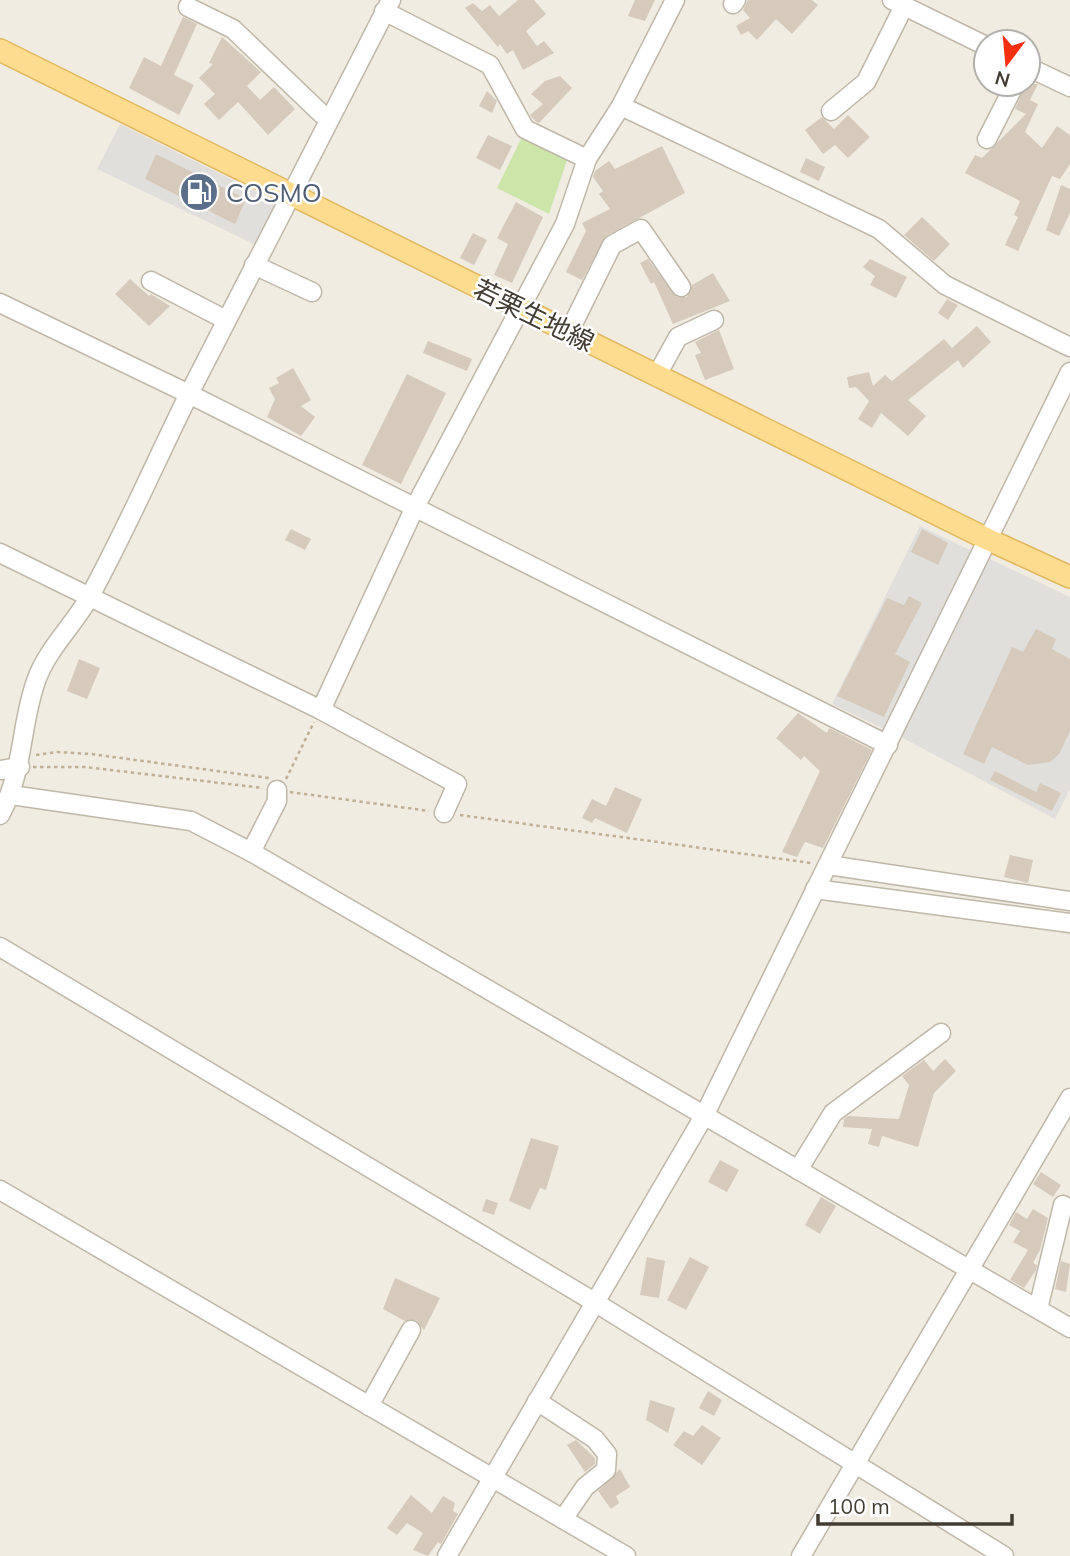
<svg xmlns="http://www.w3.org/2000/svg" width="1070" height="1556" viewBox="0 0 1070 1556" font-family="Mulish,'Noto Sans JP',sans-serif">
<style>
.green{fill:#cce6aa}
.parking{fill:#e1dfdb}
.building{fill:#d5cabb}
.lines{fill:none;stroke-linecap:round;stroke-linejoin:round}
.minor-casing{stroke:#bfb7a8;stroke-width:21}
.major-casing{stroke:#e2b85f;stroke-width:24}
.path{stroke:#beaf97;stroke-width:2.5;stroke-dasharray:3.5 3.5;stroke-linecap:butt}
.minor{stroke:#fff;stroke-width:18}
.major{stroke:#fddc8f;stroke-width:21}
.labels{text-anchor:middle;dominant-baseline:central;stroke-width:5;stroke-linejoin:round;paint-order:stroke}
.service-label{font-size:26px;fill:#4e5e75;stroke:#fff;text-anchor:start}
.street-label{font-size:26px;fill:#423c33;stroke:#fff}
</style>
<rect width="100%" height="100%" fill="#f1ece2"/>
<!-- green -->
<path class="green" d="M522,137L567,160L549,214L497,188Z"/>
<!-- parking -->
<g class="parking">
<path d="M120,124L279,203L258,246L97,169Z"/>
<path d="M920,526L972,551L884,729L832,704Z"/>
<path d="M988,558L1070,597V789L1055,819L899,736Z"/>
</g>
<!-- building -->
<g class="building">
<path d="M518,0H534L546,14L526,31L537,46L544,41L554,53L523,70L513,50L507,54L500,44L498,47L465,8L473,3L482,11L490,5L499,16Z"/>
<path d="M635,0H655L645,21L628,16Z"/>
<path d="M748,0H812L818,5L792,34L776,19L757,40L748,31L741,35L736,26L750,18L743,10Z"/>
<path d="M183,17L197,24L174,75L194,85L179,115L129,88L144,57L161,66Z"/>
<path d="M222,37L261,72L247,86L260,100L274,87L295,109L268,135L238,102L219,120L204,104L215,94L199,78L213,64L209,63Z"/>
<path d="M560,76L572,88L539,123L535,121L530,115L543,104L531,94L545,81Z"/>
<path d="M1026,84H1038L1030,100L1038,104L1025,132L1042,148L1057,126L1070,135V164L1060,179L1052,176L1018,251L1005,245L1018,217L1014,215L1020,201L965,173L975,155L982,158L1026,114L1015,109Z"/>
<path d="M487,91L497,101L492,113L479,106Z"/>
<path d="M848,115L870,137L848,158L835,145L823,154L805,130L822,117L834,129Z"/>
<path d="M488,135L512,146L500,170L476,158Z"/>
<path d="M662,146L685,193L606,236L582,280L566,272L586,231L582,223L610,209L599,194L603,191L593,177L595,171L609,161L615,169Z"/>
<path d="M156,154L246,199L235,224L145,179Z"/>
<path d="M806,158L825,167L819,181L800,172Z"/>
<path d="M1061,185L1070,189V213L1059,236L1046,230Z"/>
<path d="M516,202L543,217L512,283L494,275L508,244L497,238Z"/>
<path d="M922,217L950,244L934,261L904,235Z"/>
<path d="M473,233L487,240L474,265L460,258Z"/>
<path d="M648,259L676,297H687L692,285L713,273L730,301L673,324L654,282L651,284L640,263Z"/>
<path d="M870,259L907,277L896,298L870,285L875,276L863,267Z"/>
<path d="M130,279L149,296L151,294L170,306L149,326L115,294Z"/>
<path d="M947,299L958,305L948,320L938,313Z"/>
<path d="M977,326L991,342L963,368L958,360L908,400L926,416L908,436L881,413L872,428L858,419L869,401L856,387L849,388L847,377L869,372L873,386L885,375L892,381L944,339L952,348Z"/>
<path d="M719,330L734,369L705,380L695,355L701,353L695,342Z"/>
<path d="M428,341L472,359L467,371L423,353Z"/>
<path d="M293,368L311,400L301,406L315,417L301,436L267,417L275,399L269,388L279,383L276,378Z"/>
<path d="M407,374L446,393L401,484L362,465Z"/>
<path d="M291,529L311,539L305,550L285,540Z"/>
<path d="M922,529L948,543L938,565L911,552Z"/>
<path d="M909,596L922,603L895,654L910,662L884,717L837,696L887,598L904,605Z"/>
<path d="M1036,629L1056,639L1052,649L1070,659V731L1059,754L1050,762L1028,765L992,747L984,764L963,754L1012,647L1023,652Z"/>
<path d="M79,659L100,668L87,699L67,691Z"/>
<path d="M798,713L827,733L829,728L872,750L823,848L805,842L797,857L782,852L820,771L804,756L801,760L776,738Z"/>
<path d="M995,771L1036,792L1040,783L1061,793L1052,811L990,780Z"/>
<path d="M615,787L642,799L627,833L595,818L592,823L582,818L592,799L606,806Z"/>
<path d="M1010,855L1033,860L1028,883L1004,877Z"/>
<path d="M945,1059L956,1071L934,1093L918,1147L882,1136L879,1147L868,1144L872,1129L843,1127L844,1119L848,1116L899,1119L909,1085L902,1076L924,1060L933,1071Z"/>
<path d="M531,1138L559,1146L546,1190L540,1188L530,1210L509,1201Z"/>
<path d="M720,1160L739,1170L727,1192L708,1182Z"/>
<path d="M1041,1172L1061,1185L1053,1197L1033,1184Z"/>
<path d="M821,1197L836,1206L820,1234L805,1225Z"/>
<path d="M486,1199L498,1203L494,1215L482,1211Z"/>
<path d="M1033,1209L1048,1218L1040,1250L1033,1263L1037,1265L1036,1270L1024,1288L1010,1280L1028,1250L1013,1242L1020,1231L1009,1225L1016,1212L1027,1219Z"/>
<path d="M647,1257L665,1261L659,1298L640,1295Z"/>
<path d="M690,1257L709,1267L686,1310L667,1300Z"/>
<path d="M1061,1261L1070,1264L1066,1292L1055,1289Z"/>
<path d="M395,1278L440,1298L424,1330L416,1320L405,1321L383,1309Z"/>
<path d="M708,1391L722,1400L714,1416L699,1408Z"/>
<path d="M650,1400L675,1408L668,1433L646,1420Z"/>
<path d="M702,1425L721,1438L702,1465L673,1445L684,1431L693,1436Z"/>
<path d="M576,1440L595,1458V1464L585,1472L567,1445Z"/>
<path d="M620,1469L630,1487L616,1496L619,1503L611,1509L598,1491Z"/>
<path d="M411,1495L432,1513L443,1496L455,1503L453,1511L458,1514L441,1544L438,1542L428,1556L413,1550L423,1533L407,1523L397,1535L387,1528Z"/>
</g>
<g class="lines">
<defs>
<g id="minor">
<path d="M892,0L986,46"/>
<path d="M733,4L736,0"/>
<path d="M188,7L233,29L328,120"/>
<path d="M384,11L490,65L525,129L587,159"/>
<path d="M1028,67L1070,87"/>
<path d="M621,106L879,229L945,285L1070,347"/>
<path d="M831,111L866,82L904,6"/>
<path d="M987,139L1015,84"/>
<path d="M254,265L312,292"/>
<path d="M151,281L226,320"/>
<path d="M0,303L189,394L391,0"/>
<path d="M569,332L612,245L641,229L681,287"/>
<path d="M657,375L678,337L714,320"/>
<path d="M0,553L321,710L457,784L444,813"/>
<path d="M321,710L415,507L565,224L587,159L621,106L675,0"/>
<path d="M0,770L20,767"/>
<path d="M11,795L191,821L253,853L1070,1328"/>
<path d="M0,815C24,772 20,726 36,681C47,649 74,625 90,596C126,530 156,461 189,394L888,745"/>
<path d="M251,852L277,801V790"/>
<path d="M828,865L1070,901"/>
<path d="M815,889L1070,923"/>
<path d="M0,947L596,1303L1004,1556"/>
<path d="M798,1170L833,1113L941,1033"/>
<path d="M0,1190L626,1556"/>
<path d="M1038,1309L1063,1205"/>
<path d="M537,1401L595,1439L607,1454L606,1470L585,1487L563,1519"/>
<path d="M369,1406L411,1330"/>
<path d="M447,1556L704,1116L1070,372"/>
<path d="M801,1556L1070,1098"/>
</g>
<path id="major" d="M0,50L987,539L1070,577"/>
</defs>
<!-- minor casing -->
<use href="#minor" class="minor-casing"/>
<!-- major casing -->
<use href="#major" class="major-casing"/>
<!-- path -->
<g class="path">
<path d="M36,755L57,752L91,754L269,778"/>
<path d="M33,767H85L263,788"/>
<path d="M286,779L314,722"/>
<path d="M290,792L429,811"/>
<path d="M460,815L811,863"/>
</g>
<!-- minor -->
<use href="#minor" class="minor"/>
<!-- major -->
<use href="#major" class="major"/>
</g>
<!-- icons -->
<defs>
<symbol id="fuel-disc" viewBox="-11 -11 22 22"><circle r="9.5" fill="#5c6f8a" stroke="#fff"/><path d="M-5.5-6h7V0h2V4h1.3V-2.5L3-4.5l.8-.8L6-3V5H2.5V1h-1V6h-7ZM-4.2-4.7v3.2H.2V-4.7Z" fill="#fff"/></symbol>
</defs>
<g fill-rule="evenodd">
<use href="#fuel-disc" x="177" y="170" width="44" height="44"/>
</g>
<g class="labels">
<!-- service labels -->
<g class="service-label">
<text x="226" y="192">COSMO</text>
</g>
<!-- street labels -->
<g class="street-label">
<text transform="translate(534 315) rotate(26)">若栗生地線</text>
</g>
</g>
<!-- north arrow -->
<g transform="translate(1007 63) rotate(196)"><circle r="33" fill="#ffffff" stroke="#b3b1ad" stroke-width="2"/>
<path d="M0-5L12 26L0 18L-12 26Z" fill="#f83012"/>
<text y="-10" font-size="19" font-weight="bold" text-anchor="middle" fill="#423c33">N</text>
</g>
<!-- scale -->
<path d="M818 1514v10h194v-10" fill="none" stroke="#423c33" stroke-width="3.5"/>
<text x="828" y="1514" font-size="21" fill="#423c33" stroke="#ffffff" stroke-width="5" paint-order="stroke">100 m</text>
</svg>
